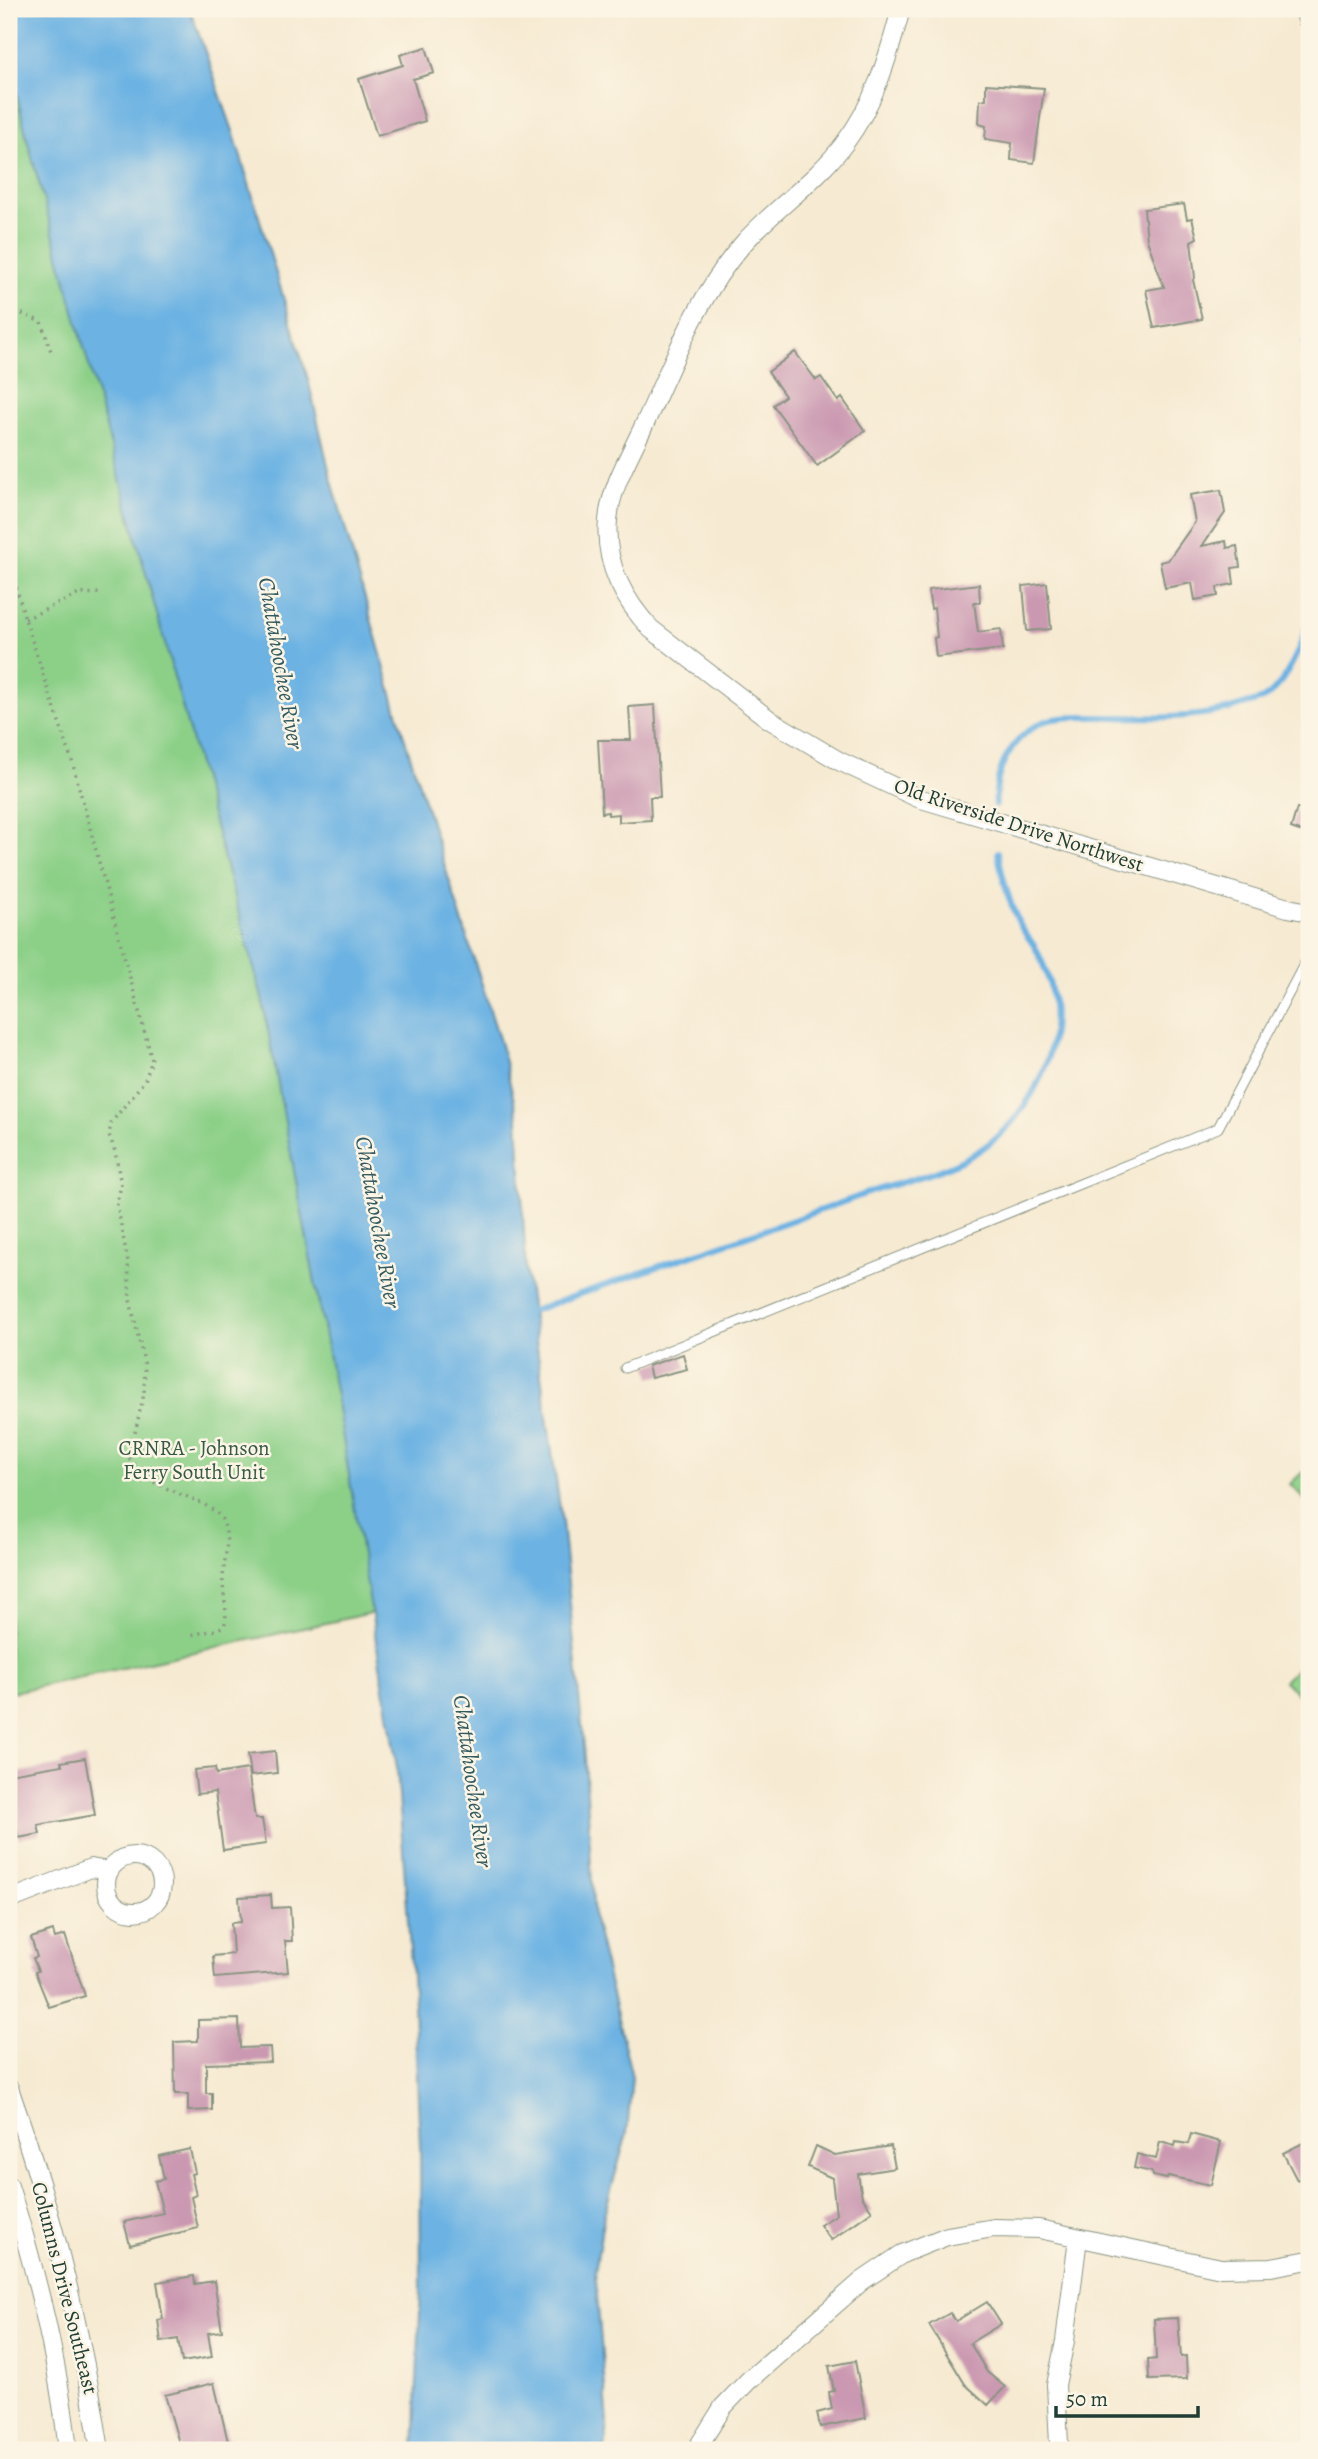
<svg xmlns="http://www.w3.org/2000/svg" width="1318" height="2459" viewBox="0 0 1318 2459" font-family="Alegreya,serif">
<style>
.green{fill:#8cd088;stroke:#56865e;stroke-width:2}
.water{fill:#6cb2e3;stroke:#46788c;stroke-width:2}
.lines{fill:none;stroke-linecap:round;stroke-linejoin:round}
.stream{stroke:#6cb2e3;stroke-width:6}
.building{fill:#ca98b1}
.service-casing{stroke:#8a9483;stroke-width:11}
.minor-casing{stroke:#8a9483;stroke-width:20}
.tertiary-casing{stroke:#8a9483;stroke-width:24}
.path{stroke:#8a9483;stroke-width:3.5;stroke-dasharray:2 5;stroke-linecap:butt}
.service{stroke:#fff;stroke-width:9}
.minor{stroke:#fff;stroke-width:18}
.tertiary{stroke:#fff;stroke-width:21}
.labels{text-anchor:middle;dominant-baseline:central;stroke-width:5;stroke-linejoin:round;paint-order:stroke}
.street-label{font-size:21px;fill:#1f3d34;stroke:#fcf5e5}
.park-label{font-size:21px;fill:#355a45;stroke:#fcf5e5}
.water-label{font-size:23px;font-style:italic;fill:#325a60;stroke:#fcf5e5}
</style>
<rect width="100%" height="100%" fill="#fcf5e5"/>
<filter id="ink" filterUnits="userSpaceOnUse"><feTurbulence type="fractalNoise" baseFrequency=".0143" numOctaves="2"/><feDisplacementMap in="SourceGraphic" scale="14" xChannelSelector="R" yChannelSelector="G"/><feConvolveMatrix kernelMatrix="1 2 1 2 8 2 1 2 1" color-interpolation-filters="sRGB"/></filter>
<filter id="wash" filterUnits="userSpaceOnUse"><feTurbulence type="fractalNoise" baseFrequency=".00686" numOctaves="4" result="noise"/><feDisplacementMap in="SourceGraphic" scale="28" xChannelSelector="R" yChannelSelector="G"/><feGaussianBlur stdDeviation="1.57" result="paint"/><feColorMatrix in="noise" values="0 0 0 0 0 0 0 0 0 0 0 0 0 0 0 0 0 1.4 0 .05"/><feComposite in="paint" operator="in"/></filter>
<g filter="url(#wash)">
<rect width="100%" height="100%" fill="#f6ead2"/>
<!-- green -->
<g class="green">
<path d="M9,9L167,491L385,1610L9,1693Z"/>
<path d="M1309,1466V1504L1290,1484Z"/>
<path d="M1309,1656V1706L1284,1681Z"/>
</g>
<!-- water -->
<path class="water" d="M9,9H190L233,131L308,379L330,474L403,733L501,1045L518,1118L526,1270L562,1522L585,1756L594,1919L632,2077L627,2133L604,2215L595,2272L608,2423L605,2450H414L421,2289L420,2147L414,2005L397,1768L336,1396L262,998L27,139L9,61Z"/>
<g class="lines">
<!-- stream -->
<g class="stream">
<path d="M1309,337L1305,343L1309,410"/>
<path d="M996,805C994,771 1011,737 1043,722C1059,716 1080,717 1097,717C1146,717 1198,721 1246,704C1252,702 1261,701 1266,697C1287,683 1303,642 1309,618"/>
<path d="M527,1313C636,1273 748,1237 857,1197C899,1181 942,1175 980,1150C1019,1124 1048,1078 1053,1031C1056,1003 1049,974 1036,949C1031,940 1023,932 1019,923C1008,900 1002,876 998,852"/>
</g>
</g>
<g id="blocks">
<!-- building -->
<g class="building">
<path d="M426,47L434,73L413,79L425,121L377,136L359,79L403,65L400,55Z"/>
<path d="M986,84L1044,88L1034,163L1011,160L1012,143L985,139L986,126L979,124L980,100L986,99Z"/>
<path d="M1184,204L1187,219L1192,218L1197,238L1191,241L1195,278L1193,280L1202,319L1154,328L1146,290L1164,287L1147,240L1144,209Z"/>
<path d="M795,352L816,380L821,377L838,401L842,398L865,431L817,466L773,405L785,396L768,372Z"/>
<path d="M1221,490L1225,513L1202,546L1226,541L1227,548L1237,546L1240,567L1232,568L1234,584L1217,587L1218,596L1195,600L1192,583L1165,588L1160,562L1168,560L1195,522L1190,495Z"/>
<path d="M1047,583L1051,629L1027,631L1023,586Z"/>
<path d="M979,584L980,602H974L978,632L1001,629L1003,649L936,657L934,638L937,637L934,608L931,609L928,590Z"/>
<path d="M655,705L660,797H650L651,820L619,822V814L608,815V812L602,813L598,740H631L629,707Z"/>
<path d="M1297,808L1309,812V834L1291,828Z"/>
<path d="M683,1354L687,1369L651,1378L648,1366Z"/>
<path d="M275,1751L277,1773L251,1776L248,1754Z"/>
<path d="M85,1758L95,1815L38,1825L40,1834L18,1838L9,1774L62,1765L61,1762Z"/>
<path d="M215,1768L216,1774L248,1769L255,1819H262L266,1844L223,1850L215,1792L197,1794L194,1770Z"/>
<path d="M271,1895L272,1908L290,1907L292,1941H285L288,1972L215,1978L213,1956L233,1954L231,1923L241,1922L239,1897Z"/>
<path d="M53,1931L55,1938L65,1935L85,1996L49,2007L35,1972L38,1971L33,1958L37,1957L31,1938Z"/>
<path d="M239,2019L240,2048L270,2047L271,2062L206,2064V2093H212V2110L188,2111V2094H175L174,2042L198,2041V2020Z"/>
<path d="M1191,2134L1221,2142L1211,2185L1168,2176L1167,2179L1153,2176L1152,2172L1134,2168L1137,2154L1156,2159L1160,2142L1175,2146L1176,2142L1188,2144Z"/>
<path d="M1309,2140V2174L1297,2180L1283,2153Z"/>
<path d="M816,2146L835,2155L891,2146L895,2168L858,2174L862,2197L872,2211L831,2240L820,2225L836,2215L832,2178L808,2167Z"/>
<path d="M190,2149L195,2173L191,2174L196,2195L191,2197L198,2228L130,2245L124,2222L163,2213L155,2181L164,2179L159,2156Z"/>
<path d="M194,2276L195,2284L214,2281L222,2331L208,2333L212,2357L182,2362L178,2339L161,2342L158,2320L163,2319L157,2282Z"/>
<path d="M987,2302L1001,2324L970,2343L987,2372L1005,2387L988,2405L965,2384L929,2325L950,2313L956,2321Z"/>
<path d="M1178,2318L1181,2357L1186,2356L1187,2379L1149,2380L1148,2360L1156,2359L1154,2319Z"/>
<path d="M855,2361L866,2418L820,2427L817,2413L832,2409L829,2392L834,2391L829,2366Z"/>
<path d="M214,2383L230,2450H181L165,2395Z"/>
</g>
</g>
</g>
<g filter="url(#ink)">
<use href="#blocks" fill-opacity="0" stroke="#8a9483" stroke-width="2"/>
<g class="lines">
<defs>
<path id="service" d="M625,1368L1218,1128L1309,955"/>
<g id="minor">
<path d="M901,9C888,58 875,103 844,144C815,183 773,209 742,245C698,296 674,360 646,421C632,452 611,485 608,520C604,563 623,599 651,629L770,720L839,761L918,798L1288,908L1309,912"/>
<circle cx="134" cy="1884" r="28"/>
<path d="M9,1900L91,1868L108,1871"/>
<path d="M9,2088C51,2205 81,2328 100,2450"/>
<path d="M9,2186C37,2273 58,2360 68,2450"/>
<path d="M1059,2444L1056,2385L1065,2341L1078,2238"/>
<path d="M696,2450L723,2407L749,2380L862,2281L902,2254L947,2236L994,2228L1039,2229L1221,2268L1271,2267L1309,2260"/>
</g>
<path id="tertiary" d="M1306,9L1309,19"/>
</defs>
<!-- service casing -->
<use href="#service" class="service-casing"/>
<!-- minor casing -->
<use href="#minor" class="minor-casing"/>
<!-- tertiary casing -->
<use href="#tertiary" class="tertiary-casing"/>
<!-- path -->
<g class="path">
<path d="M9,308L41,322L52,354"/>
<path d="M9,560L25,619L72,761L152,1060L145,1080L111,1123L109,1135L115,1151L121,1185L117,1204L128,1262L130,1300L145,1366L144,1394L129,1458C136,1466 143,1476 152,1481C171,1493 218,1503 224,1524C230,1543 224,1559 223,1578C222,1593 229,1612 224,1626L216,1630L190,1635"/>
<path d="M25,619L79,594L101,593"/>
</g>
<!-- service -->
<use href="#service" class="service"/>
<!-- minor -->
<use href="#minor" class="minor"/>
<!-- tertiary -->
<use href="#tertiary" class="tertiary"/>
</g>
</g>
<g class="labels">
<!-- street labels -->
<g class="street-label">
<text transform="translate(1019 825) rotate(18)">Old Riverside Drive Northwest</text>
<text transform="translate(65 2288) rotate(76)">Columns Drive Southeast</text>
</g>
<!-- park labels -->
<g class="park-label">
<text x="194" y="1448">CRNRA - Johnson<tspan x="194" dy="24">Ferry South Unit</tspan></text>
</g>
<!-- water labels -->
<g class="water-label">
<text transform="translate(281 663) rotate(80)">Chattahoochee River</text>
<text transform="translate(378 1222) rotate(80)">Chattahoochee River</text>
<text transform="translate(473 1781) rotate(82)">Chattahoochee River</text>
</g>
</g>
<!-- margin -->
<rect width="1318" height="2459" fill="none" stroke="#fcf5e5" stroke-width="35"/>
<!-- scale -->
<path d="M1056 2406v10h142v-10" fill="none" stroke="#1f3d34" stroke-width="3.5"/>
<text x="1066" y="2406" font-size="21" fill="#1f3d34" stroke="#fcf5e5" stroke-width="5" paint-order="stroke">50 m</text>
</svg>
